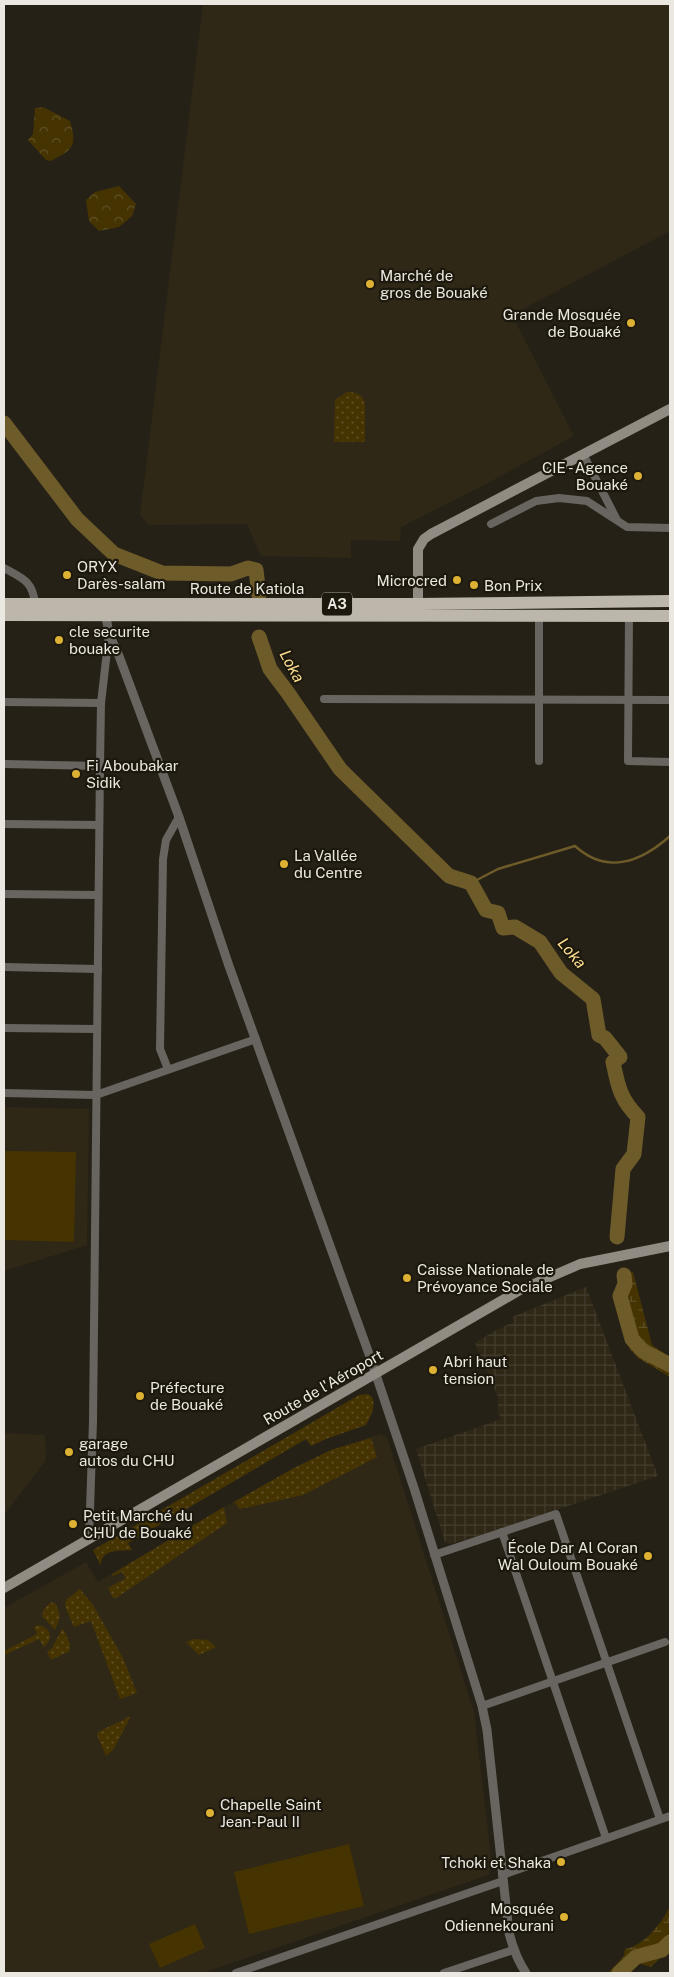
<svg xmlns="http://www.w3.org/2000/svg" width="674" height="1977" viewBox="0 0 674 1977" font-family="'Public Sans',sans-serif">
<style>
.built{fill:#2f2817}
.industrial{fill:url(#industrial-grid)}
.grass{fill:url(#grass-dots)}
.forest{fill:url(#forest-crowns)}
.wetland{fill:url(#wetland-marsh)}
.garden{fill:#453402}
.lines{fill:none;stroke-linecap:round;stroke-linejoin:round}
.stream{stroke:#6e5b2a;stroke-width:2.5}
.river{stroke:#6e5b2a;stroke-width:15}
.minor{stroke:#686560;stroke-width:8}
.tertiary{stroke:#686560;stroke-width:9}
.secondary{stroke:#908c83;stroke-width:10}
.trunk{stroke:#bcb7aa;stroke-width:12}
.poi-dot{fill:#ddb133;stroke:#1c180d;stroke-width:2}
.labels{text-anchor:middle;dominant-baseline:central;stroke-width:4.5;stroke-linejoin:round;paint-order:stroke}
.shield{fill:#1c180d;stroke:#adaaa1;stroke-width:1}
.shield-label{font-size:14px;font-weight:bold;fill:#ebe8e1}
.poi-label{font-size:15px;fill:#ebe8e1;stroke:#1c180d;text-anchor:start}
.street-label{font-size:15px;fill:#ebe8e1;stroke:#1c180d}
.water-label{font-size:16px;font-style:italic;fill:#fcdd90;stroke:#1c180d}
</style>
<defs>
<pattern id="industrial-grid" width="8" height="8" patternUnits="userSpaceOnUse" patternTransform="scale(1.25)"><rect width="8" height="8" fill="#2f2817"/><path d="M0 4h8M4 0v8" fill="none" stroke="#433d2d"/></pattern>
<pattern id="grass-dots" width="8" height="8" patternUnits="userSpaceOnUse" patternTransform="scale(1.25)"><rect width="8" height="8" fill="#453402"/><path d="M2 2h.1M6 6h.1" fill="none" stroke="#605127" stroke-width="1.8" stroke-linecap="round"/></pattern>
<pattern id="forest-crowns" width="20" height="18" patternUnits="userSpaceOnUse" patternTransform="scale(1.25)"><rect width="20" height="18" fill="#453402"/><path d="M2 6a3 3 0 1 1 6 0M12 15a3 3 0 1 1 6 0" fill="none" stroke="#605127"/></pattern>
<pattern id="wetland-marsh" width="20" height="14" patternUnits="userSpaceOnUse" patternTransform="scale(1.25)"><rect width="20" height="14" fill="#453402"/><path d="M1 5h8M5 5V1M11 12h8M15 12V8" fill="none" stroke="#605127"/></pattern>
</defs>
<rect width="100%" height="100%" fill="#262116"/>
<!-- built -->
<g class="built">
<path d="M203,4H670V231L512,315L574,436L486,484L401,527L400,541L351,540V558L261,556L247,524L149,525L140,515Z"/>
<path d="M4,1107L89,1109L87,1245L4,1271Z"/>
<path d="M4,1433L45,1435L46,1460L4,1515Z"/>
<path d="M381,1434L387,1437L474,1712L492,1865L488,1875L203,1973H4V1608L86,1562L98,1582L224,1507L294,1468L331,1450Z"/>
</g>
<!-- industrial -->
<path class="industrial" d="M586,1287L658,1476L481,1535L450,1544L445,1542L416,1449L501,1419L498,1411V1397L475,1343L496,1330L514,1322L512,1317Z"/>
<!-- grass -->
<g class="grass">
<path d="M347,392C356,392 362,394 365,403V442H334L335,400Z"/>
<path d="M368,1394L372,1397C376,1408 371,1415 366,1425L326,1439L311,1446L306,1439L128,1543L132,1550C119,1551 100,1549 101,1566L93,1550L359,1395Z"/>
<path d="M371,1438L377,1457L303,1495L240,1509L234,1502L294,1468L331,1450Z"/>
<path d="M224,1507L227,1523L116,1598H113L108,1588L126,1578L122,1572L113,1576L112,1574Z"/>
<path d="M80,1589L93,1605L123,1658L137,1693L120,1699L91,1621L74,1627L65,1606L66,1600Z"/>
<path d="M51,1602L56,1604L60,1617L55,1630L42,1616L44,1609Z"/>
<path d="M38,1625C51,1627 54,1639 44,1647L39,1639L4,1655V1651L37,1634L34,1627Z"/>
<path d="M62,1629L64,1630L70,1644V1651L51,1660L47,1652L52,1648Z"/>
<path d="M194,1639L208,1640L216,1647L199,1655L186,1642Z"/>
<path d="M131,1716L113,1750L106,1756L97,1735L98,1732Z"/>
</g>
<!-- forest -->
<g class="forest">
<path d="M43,107L70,121C77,146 74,149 51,161L46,160L28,140L33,134L35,108Z"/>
<path d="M119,186L136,204L132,216L119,227L99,231L89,221L86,200L95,192Z"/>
</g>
<!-- wetland -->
<g class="wetland">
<path d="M633,1272L652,1345L670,1357V1377L638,1358L629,1348L618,1276Z"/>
<path d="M670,1906V1948L651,1967L634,1962L624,1973H608L624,1956L625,1949C644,1946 662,1923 670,1906Z"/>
</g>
<!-- garden -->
<g class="garden">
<path d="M4,1151L76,1152L74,1242L4,1240Z"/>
<path d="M349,1844L364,1906L249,1934L234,1872Z"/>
<path d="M195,1924L205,1948L160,1968L149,1944Z"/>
</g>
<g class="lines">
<!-- stream -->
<path class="stream" d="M471,883L498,869L575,846C607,875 641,862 670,836"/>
<!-- river -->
<g class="river">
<path d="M4,423L77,519L114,554L162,573L231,574L248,568L256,570L259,595"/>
<path d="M259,637L270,669L288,693L340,769L449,876L471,883L486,910L498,913L503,928L515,927L540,942L561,973L593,999L599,1035L605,1038L620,1057L613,1062C618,1086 620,1099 638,1117L634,1154L623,1169L617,1237"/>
<path d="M624,1275L625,1284L620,1296L632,1339L643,1351L670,1365"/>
<path d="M619,1973L636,1957L662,1950L670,1942"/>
</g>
<!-- minor -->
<g class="minor">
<path d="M583,454L617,520"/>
<path d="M491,524L536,501L559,498L587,501L627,527L670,528"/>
<path d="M4,568C22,578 33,581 35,604"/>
<path d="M629,616L628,761L670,762"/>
<path d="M324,699L670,700"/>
<path d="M4,702L101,703"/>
<path d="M539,761V616"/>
<path d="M4,764L100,766"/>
<path d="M4,824L99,825"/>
<path d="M4,894L98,895"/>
<path d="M4,967L98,969"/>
<path d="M4,1028L97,1029"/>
<path d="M168,1069L160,1049L163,859L166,840L179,817"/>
<path d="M4,1093L96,1095L256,1039"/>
<path d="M502,1532L606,1838"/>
<path d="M89,1539L93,1421L100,766L101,703L109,634"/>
<path d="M434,1555L556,1514L660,1819"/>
<path d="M482,1706L665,1642"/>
<path d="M502,1875L670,1816"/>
<path d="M236,1973L503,1881"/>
<path d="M444,1973L513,1950"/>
</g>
<!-- tertiary -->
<path class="tertiary" d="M105,611L109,634L119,656L179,817L229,966L369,1354L414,1488L482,1706L487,1730L509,1933C513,1948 517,1960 526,1973"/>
<!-- secondary -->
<g class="secondary">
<path d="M418,610V549L424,539L431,534L670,409"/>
<path d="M4,1588L520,1290L580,1264L670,1246"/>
</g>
<!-- trunk -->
<g class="trunk">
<path d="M4,604H418L670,601"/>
<path d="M4,615L670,616"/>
</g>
</g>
<!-- markers -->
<g class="poi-dot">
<circle cx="370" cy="284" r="5"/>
<circle cx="631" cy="323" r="5"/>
<circle cx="638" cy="476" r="5"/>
<circle cx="67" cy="575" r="5"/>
<circle cx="457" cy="580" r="5"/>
<circle cx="474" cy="585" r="5"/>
<circle cx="59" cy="640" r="5"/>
<circle cx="76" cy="774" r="5"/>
<circle cx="284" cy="864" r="5"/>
<circle cx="407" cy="1278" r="5"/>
<circle cx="433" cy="1370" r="5"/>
<circle cx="140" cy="1396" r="5"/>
<circle cx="69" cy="1452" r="5"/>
<circle cx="73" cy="1524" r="5"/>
<circle cx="648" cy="1556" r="5"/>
<circle cx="210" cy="1813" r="5"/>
<circle cx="561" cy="1862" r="5"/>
<circle cx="564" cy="1917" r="5"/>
</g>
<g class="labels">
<!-- shield labels -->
<rect class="shield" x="322" y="592.5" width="30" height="23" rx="4"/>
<g class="shield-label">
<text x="337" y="604">A3</text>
</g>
<!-- poi labels -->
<g class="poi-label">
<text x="380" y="275">Marché de<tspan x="380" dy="17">gros de Bouaké</tspan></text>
<text x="621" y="314" text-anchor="end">Grande Mosquée<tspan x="621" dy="17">de Bouaké</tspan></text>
<text x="628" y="467" text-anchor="end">CIE - Agence<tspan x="628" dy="17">Bouaké</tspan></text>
<text x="77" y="566">ORYX<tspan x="77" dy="17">Darès-salam</tspan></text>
<text x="447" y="580" text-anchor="end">Microcred</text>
<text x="484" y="585">Bon Prix</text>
<text x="69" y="631">cle securite<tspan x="69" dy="17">bouake</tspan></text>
<text x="86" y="765">Fi Aboubakar<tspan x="86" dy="17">Sidik</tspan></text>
<text x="294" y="855">La Vallée<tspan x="294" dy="17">du Centre</tspan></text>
<text x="417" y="1269">Caisse Nationale de<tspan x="417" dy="17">Prévoyance Sociale</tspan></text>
<text x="443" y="1361">Abri haut<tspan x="443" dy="17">tension</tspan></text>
<text x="150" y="1387">Préfecture<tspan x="150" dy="17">de Bouaké</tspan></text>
<text x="79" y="1443">garage<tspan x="79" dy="17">autos du CHU</tspan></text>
<text x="83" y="1515">Petit Marché du<tspan x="83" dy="17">CHU de Bouaké</tspan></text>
<text x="638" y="1547" text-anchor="end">École Dar Al Coran<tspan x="638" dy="17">Wal Ouloum Bouaké</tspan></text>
<text x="220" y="1804">Chapelle Saint<tspan x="220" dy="17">Jean-Paul II</tspan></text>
<text x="551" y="1862" text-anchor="end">Tchoki et Shaka</text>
<text x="554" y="1908" text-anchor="end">Mosquée<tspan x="554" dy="17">Odiennekourani</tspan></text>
</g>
<!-- street labels -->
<g class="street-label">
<text x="247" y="588">Route de Katiola</text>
<text transform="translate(323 1387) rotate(-30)">Route de l'Aéroport</text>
</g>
<!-- water labels -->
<g class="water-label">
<text transform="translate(292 666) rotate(61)">Loka</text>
<text transform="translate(572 953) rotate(50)">Loka</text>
</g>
</g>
<!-- border -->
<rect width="674" height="1977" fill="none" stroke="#ebe8e1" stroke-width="10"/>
</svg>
